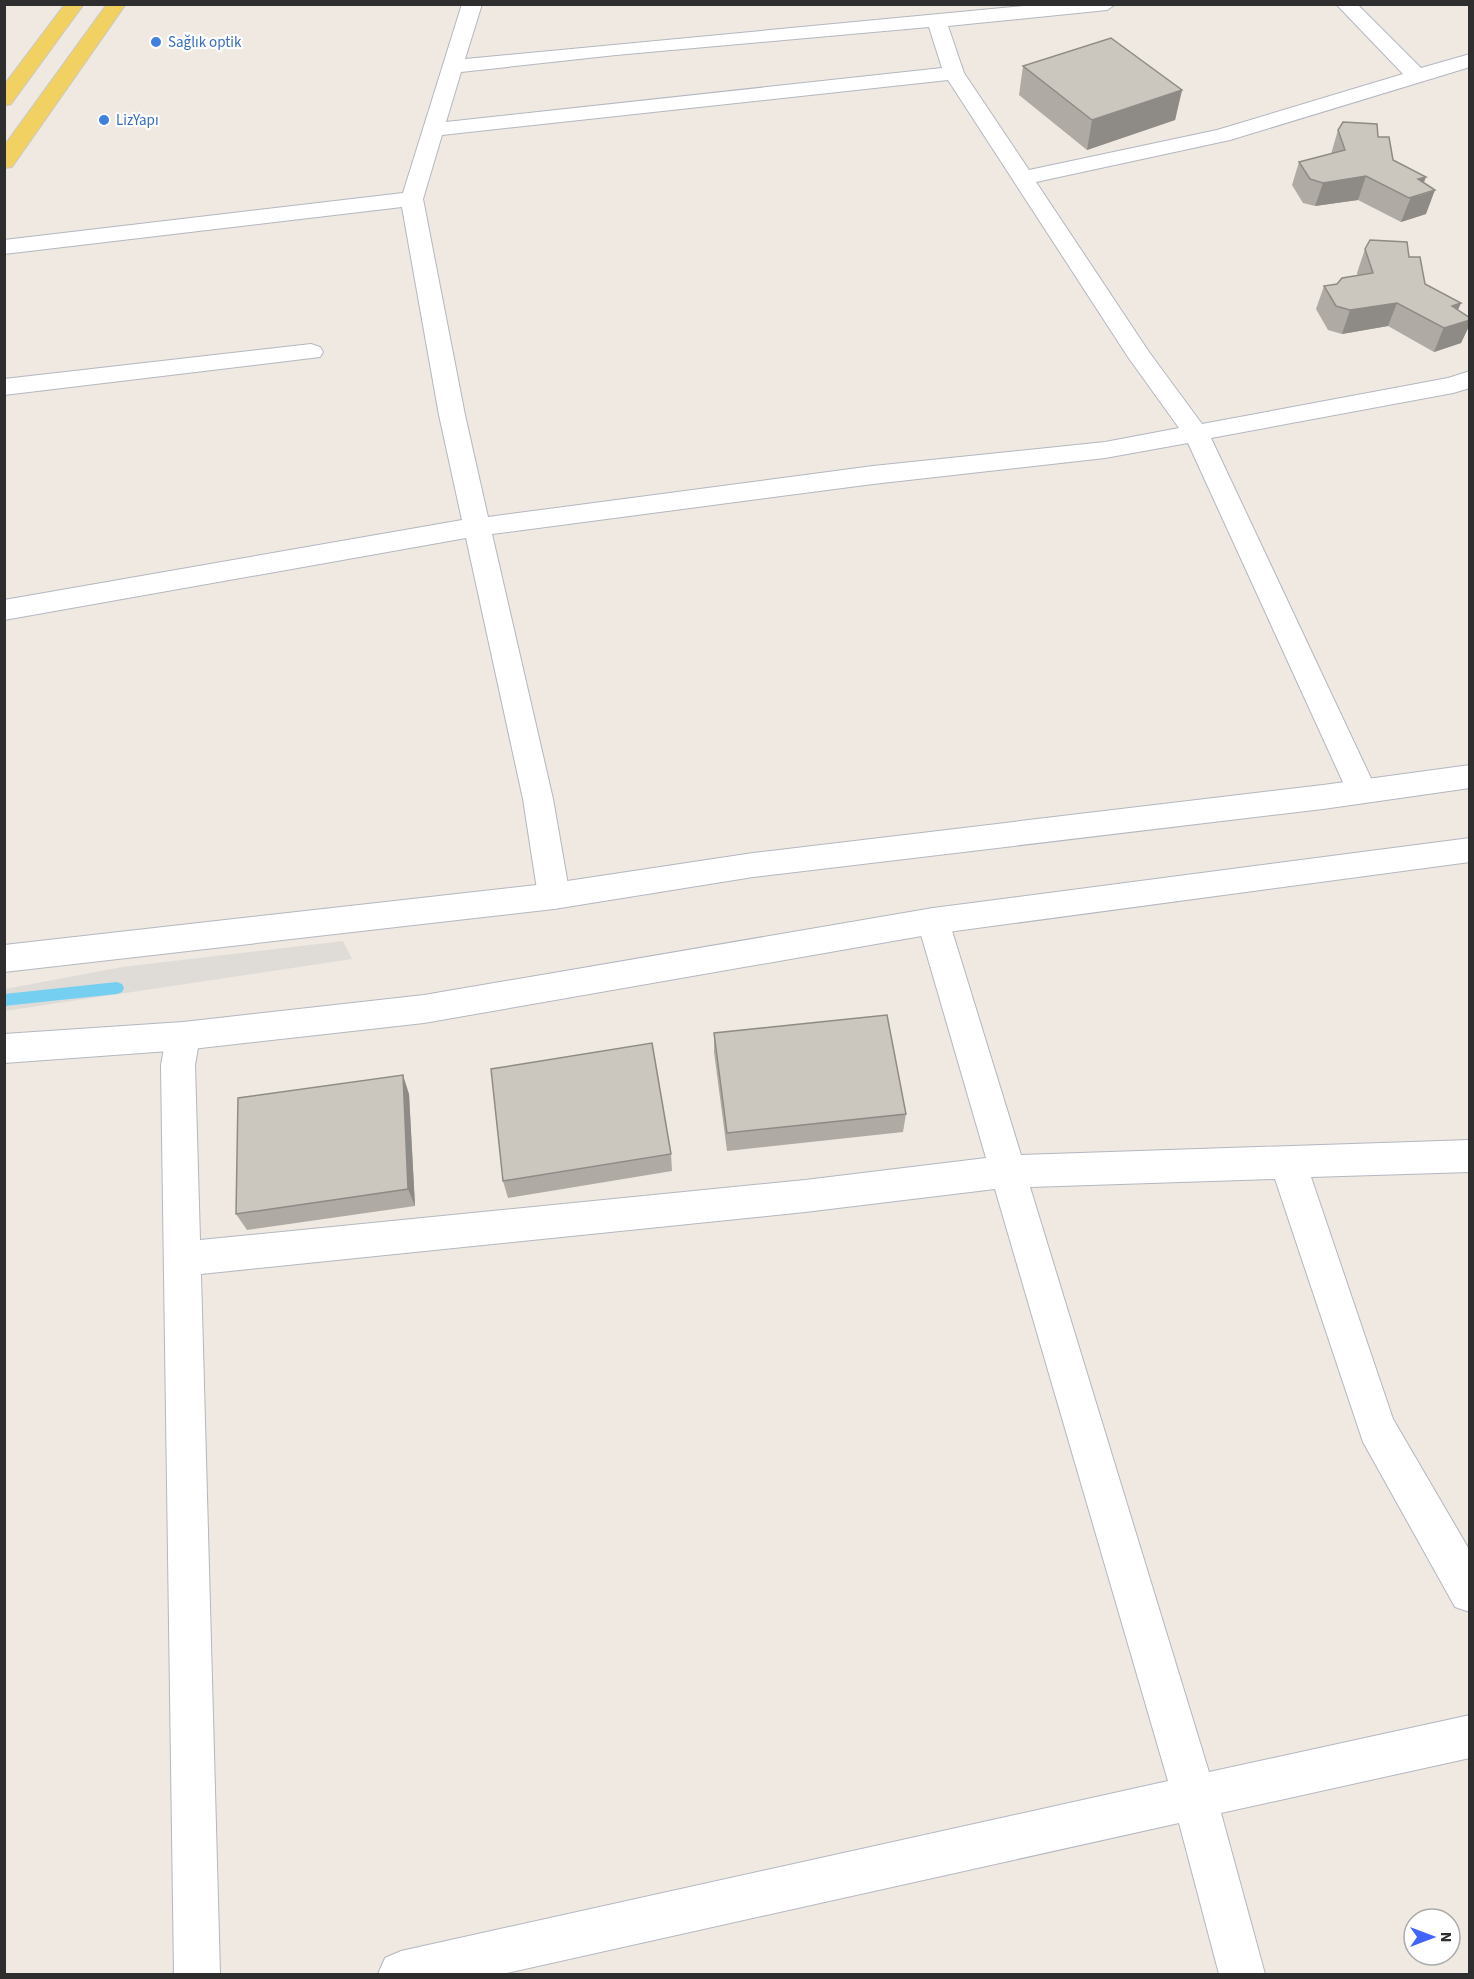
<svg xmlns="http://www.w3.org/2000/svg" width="1474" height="1979" viewBox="0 0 1474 1979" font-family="'Source Sans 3',sans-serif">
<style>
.plaza{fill:#dfdcd8}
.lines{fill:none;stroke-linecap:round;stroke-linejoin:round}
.stream{fill:#75cff0;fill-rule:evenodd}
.minor-casing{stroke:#b4b7c1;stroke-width:2}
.secondary-casing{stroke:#b4b7c1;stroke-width:2}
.primary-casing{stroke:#c9c9c9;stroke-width:2}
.minor{fill:#fff;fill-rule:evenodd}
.secondary{fill:#fff;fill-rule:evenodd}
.primary{fill:#f2d163;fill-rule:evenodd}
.wall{fill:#afaba4}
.shaded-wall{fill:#8e8b86}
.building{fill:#cbc7bf;stroke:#8e8b86;stroke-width:1.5}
.shop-dot{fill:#3f7fe0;stroke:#fff;stroke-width:2}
.labels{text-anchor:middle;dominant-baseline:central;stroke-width:4.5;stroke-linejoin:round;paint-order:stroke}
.far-shop-label{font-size:15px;fill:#366cbe;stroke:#fff;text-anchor:start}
</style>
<rect width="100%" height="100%" fill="#efe9e1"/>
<!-- plaza -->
<path class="plaza" d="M343,941L352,959L5,1011V989L122,967Z"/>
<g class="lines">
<!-- stream -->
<path class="stream" d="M117,982L122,984L124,988L122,992L117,994L4,1006V994Z"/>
<defs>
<g id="minor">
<path d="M462,4H482L465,59L1045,4H1116L1107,10L948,26L964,73L1029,170L1217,130L1403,74L1336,4H1357L1421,68L1470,54V67L1230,140L1036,182L1149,352L1202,424L1448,378L1470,371V388L1453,393L1211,438L1377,791L1373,799L1362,803L1351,799L1347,791L1188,443L1105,458L873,484L492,534L553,799L570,896L565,905L554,909L543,905L538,896L523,799L466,538L4,620V600L462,520L439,415L402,207L4,254V240L403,193ZM929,27L942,68L446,122L461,72L616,55ZM948,80L1128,357L1179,428L1105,442L873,466L488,517L465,415L423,199L442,135Z"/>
<path d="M311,344L320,347L323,352L320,357L4,395V379Z"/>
<path d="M933,908L944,912L949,921L1021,1155L1470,1140V1172L1311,1177L1393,1419L1470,1551V1612L1455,1607L1363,1442L1275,1179L1030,1187L1209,1772L1470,1715V1758L1221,1813L1265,1974H1219L1179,1823L502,1974H378L385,1958L401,1951L1168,1781L995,1189L805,1212L201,1274L220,1974H174L161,1065L166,1036L171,1026L183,1022L195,1026L200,1036L195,1065L200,1240L805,1180L986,1158L917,921L922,912Z"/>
</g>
<g id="secondary">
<path d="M1470,765V788L1323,809L753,877L554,909L4,972V945L554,883L753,853L1323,785Z"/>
<path d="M1470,838V862L933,934L424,1023L183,1050L4,1063V1034L183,1022L424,995L933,908Z"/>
</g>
<g id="primary">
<path d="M65,4H84L11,104L4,106V85Z"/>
<path d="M107,4H126L12,167L4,168V146Z"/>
</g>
</defs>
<!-- minor casing -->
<use href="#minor" class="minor-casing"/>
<!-- secondary casing -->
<use href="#secondary" class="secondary-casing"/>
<!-- primary casing -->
<use href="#primary" class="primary-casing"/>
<!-- minor -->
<use href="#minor" class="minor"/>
<!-- secondary -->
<use href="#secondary" class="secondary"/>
<!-- primary -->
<use href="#primary" class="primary"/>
</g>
<!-- wall -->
<g class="wall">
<path d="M1023,66L1182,90L1175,120L1087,150L1019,95Z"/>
<path d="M1338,130L1378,137L1393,160L1423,183L1426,214L1401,222L1358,200L1315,206L1303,203L1292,185L1299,162L1331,154Z"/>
<path d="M1365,249L1409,257L1425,284L1458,310L1470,318V324L1461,343L1434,352L1388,326L1342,334L1328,330L1316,309L1324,286L1337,284L1358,276L1357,273Z"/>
<path d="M714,1033L906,1114L903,1132L727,1151L714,1052Z"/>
<path d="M409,1094L415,1206L247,1230L236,1214Z"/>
<path d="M671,1154L672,1171L508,1198L503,1181Z"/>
</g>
<!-- shaded-wall -->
<g class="shaded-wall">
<path d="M1182,90L1175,120L1087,150L1092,120Z"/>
<path d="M1366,176L1358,200L1315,206L1323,183Z"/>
<path d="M1426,177L1419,196L1435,190L1426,214L1401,222L1418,179Z"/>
<path d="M1397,303L1388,326L1342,334L1350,310Z"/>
<path d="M1461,303L1451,326L1470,320V324L1461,343L1434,352L1452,306Z"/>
<path d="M403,1075L409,1094L415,1206L408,1189Z"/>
</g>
<!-- building -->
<g class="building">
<path d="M1111,38L1182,90L1092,120L1023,66Z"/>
<path d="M1343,122L1377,124L1378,137H1389L1393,160L1426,177L1418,179L1435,190L1409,198L1366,176L1323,183L1310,179L1299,162L1345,150L1338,130Z"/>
<path d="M1370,240L1407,242L1409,257H1420L1425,284L1461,303L1452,306L1470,318V320L1444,328L1397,303L1350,310L1336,306L1324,286L1337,284L1342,278L1373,273L1365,249Z"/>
<path d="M887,1015L906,1114L727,1133L714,1033Z"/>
<path d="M652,1043L671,1154L503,1181L491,1069Z"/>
<path d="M403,1075L408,1189L236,1214L238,1098Z"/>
</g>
<!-- markers -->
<g class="shop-dot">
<circle cx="156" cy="42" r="6"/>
<circle cx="104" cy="120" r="6"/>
</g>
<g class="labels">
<!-- far-shop labels -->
<g class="far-shop-label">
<text x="168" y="42">Sağlık optik</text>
<text x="116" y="120">LizYapı</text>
</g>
</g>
<!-- border -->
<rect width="1474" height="1979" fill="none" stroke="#2e2e2e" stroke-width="12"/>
<!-- north arrow -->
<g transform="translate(1432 1937) rotate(90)"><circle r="28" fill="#ffffff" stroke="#ababab" stroke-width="1.5"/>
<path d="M0-4.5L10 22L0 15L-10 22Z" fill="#4264fb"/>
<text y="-9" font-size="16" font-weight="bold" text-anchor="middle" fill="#2e2e2e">N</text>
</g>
</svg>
